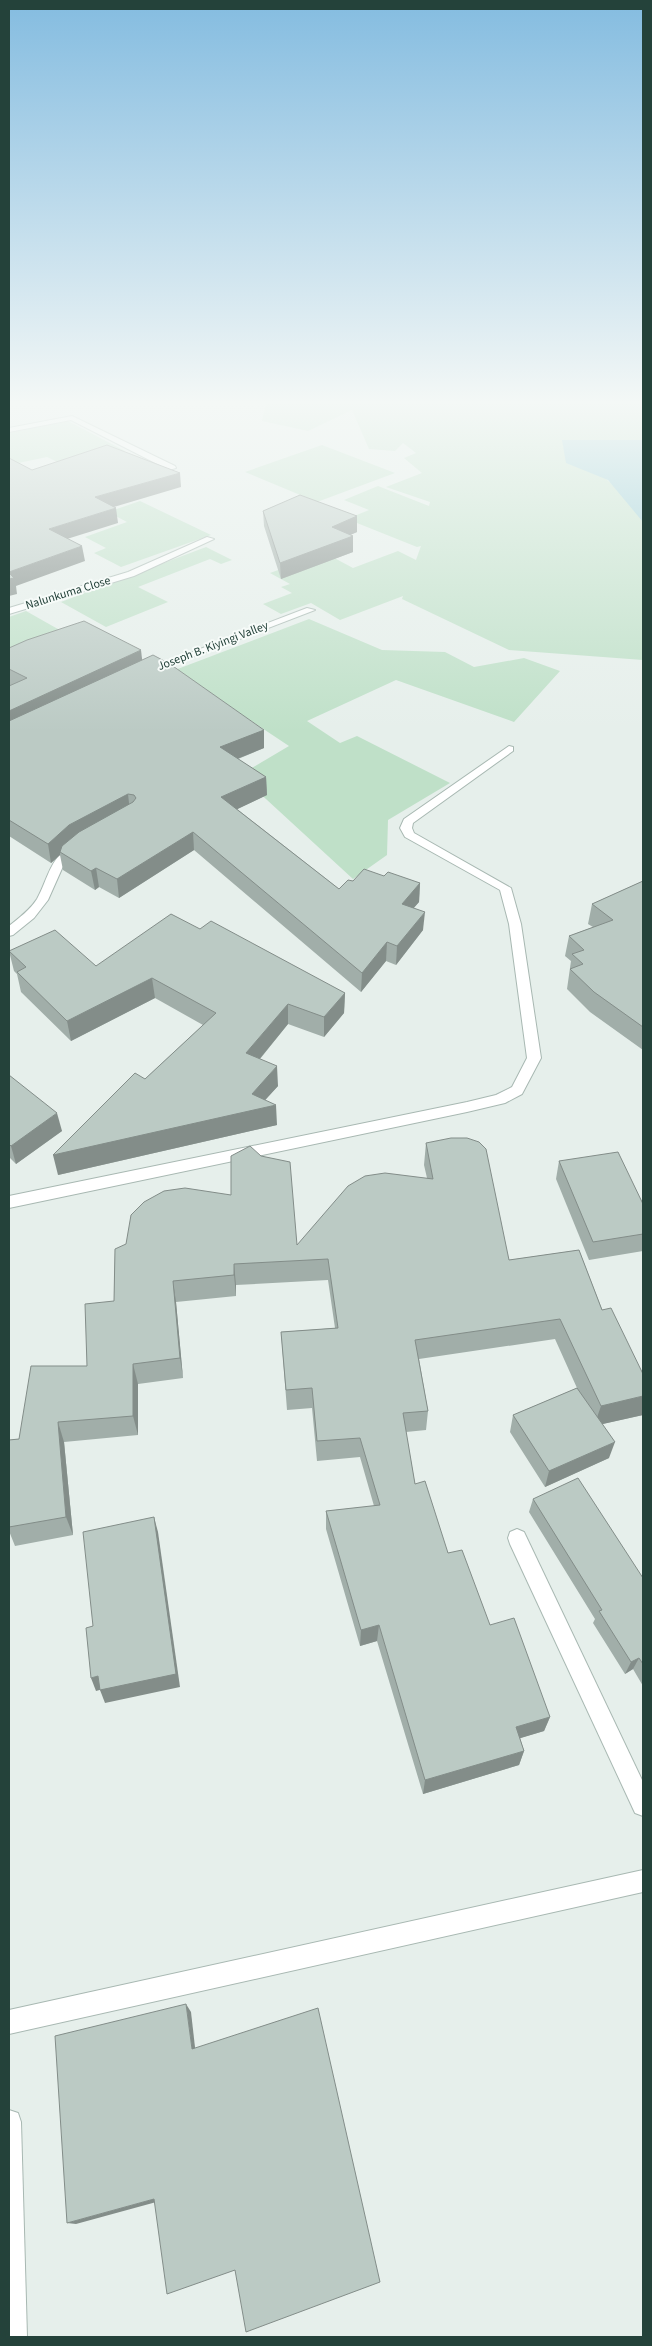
<svg xmlns="http://www.w3.org/2000/svg" width="652" height="2346" viewBox="0 0 652 2346" font-family="'Source Sans 3',sans-serif">
<style>
.green{fill:#bfe0c8}
.water{fill:#8ec9d4}
.lines{fill:none;stroke-linecap:round;stroke-linejoin:round}
.street-casing{stroke:#a8b8b2;stroke-width:2}
.street{fill:#fff;fill-rule:evenodd}
.wall{fill:#a1aea9}
.shaded-wall{fill:#838d89}
.building{fill:#bbcac4;stroke:#838d89}
.labels{text-anchor:middle;dominant-baseline:central;stroke-width:4;stroke-linejoin:round;paint-order:stroke}
.far-street-label{font-size:12px;fill:#24423a;stroke:#f7fbf9}
</style>
<rect width="100%" height="100%" fill="#e6efeb"/>
<!-- green -->
<g class="green">
<path d="M266,404H643V440H562L640,509L643,522V660L509,650L402,599L403,596L340,620L311,603L281,614L263,604L292,593L281,587L290,584L270,573L325,553L353,568L398,551L416,560L421,546L417,547L347,519L369,510L344,500L378,486L429,506L430,502L386,487L422,473L404,458L416,453L403,443L395,451L369,449L352,410L308,431L262,421Z"/>
<path d="M68,421L125,451L70,468L47,457L9,465V433Z"/>
<path d="M322,445L395,473L317,502L245,472Z"/>
<path d="M140,501L211,535L121,567L94,553L106,548L85,537L127,522L108,512Z"/>
<path d="M206,547L232,560L221,564L210,559L138,587L168,602L106,627L61,602Z"/>
<path d="M26,611L72,637L9,654V617Z"/>
<path d="M309,619L382,650L445,652L474,667L524,658L560,671L514,722L396,680L307,721L340,743L357,736L450,783L388,820L387,855L353,879L240,775L289,746L175,670Z"/>
</g>
<!-- water -->
<path class="water" d="M562,440H643V522L608,480L566,463Z"/>
<g class="lines">
<defs>
<g id="street">
<path d="M72,416L175,466L176,468L169,470L71,420L9,432V428Z"/>
<path d="M207,537L214,539L134,576L9,614V608L128,572Z"/>
<path d="M307,608L315,610L151,673H145L143,671Z"/>
<path d="M509,746L513,747V751L413,823L412,828L414,833L511,888L521,924L541,1058L522,1094L505,1103L467,1112L9,1208V1196L467,1102L496,1095L512,1087L527,1058L509,924L500,890L405,837L400,828L404,819Z"/>
<path d="M77,845L83,848L64,864L48,900L34,918L13,935L9,936V926C19,918 30,910 37,899C48,880 51,851 77,845Z"/>
<path d="M517,1529L524,1532L643,1782V1816L635,1813L510,1544L508,1538L510,1532Z"/>
<path d="M643,1870V1892L9,2034V2010Z"/>
<path d="M9,2110L18,2113L21,2122L27,2337H9Z"/>
</g>
</defs>
<!-- street casing -->
<use href="#street" class="street-casing"/>
<!-- street -->
<use href="#street" class="street"/>
</g>
<!-- wall -->
<g class="wall">
<path d="M263,511L357,516V532L350,535L353,536V552L281,579L264,526Z"/>
<path d="M9,648L143,660L264,730V748L238,759L266,777L267,795L237,809L339,889L353,881L384,876L420,883L419,902L413,908L423,930L396,965L386,961L361,992L194,850L119,898L99,887L95,890L63,870L60,855L51,863L9,836V686L10,685H9Z"/>
<path d="M643,881V1050L590,1012L567,989L571,961L565,956L569,936L593,927L588,924L592,904Z"/>
<path d="M200,929L345,993L344,1013L324,1037L288,1024L260,1059L278,1086L265,1100L277,1125L58,1175L145,1079L203,1025L155,998L71,1041L21,992L17,974L14,971L9,951L96,966Z"/>
<path d="M9,1075L62,1131L16,1164L9,1157Z"/>
<path d="M426,1143L509,1260L579,1250L643,1415L602,1424L609,1458L545,1487L510,1432L513,1415L577,1388L555,1339L419,1359L428,1411L426,1430L406,1432L415,1484L448,1553L490,1625L550,1717L544,1731L520,1738L524,1751L519,1765L423,1794L377,1641L360,1646L326,1529V1511L374,1506L360,1457L317,1461L312,1408L287,1410L281,1332L335,1328L328,1280L236,1285V1296L176,1302L183,1378L138,1384V1435L64,1442L73,1535L15,1546L9,1531V1440L19,1439L87,1366L114,1301L115,1249L297,1245L427,1178L424,1165Z"/>
<path d="M559,1161L643,1204V1251L589,1260L556,1179Z"/>
<path d="M533,1499L643,1578V1686L633,1669L625,1674L593,1623L595,1619L529,1512Z"/>
</g>
<!-- shaded-wall -->
<g class="shaded-wall">
<path d="M180,473L181,487L97,512L95,497Z"/>
<path d="M116,508L118,523L51,544L49,529Z"/>
<path d="M357,516V532L332,543V527Z"/>
<path d="M353,536V552L281,579L280,563Z"/>
<path d="M82,546L85,561L16,586L17,594L9,596V572Z"/>
<path d="M141,650L143,667L9,731V711Z"/>
<path d="M264,730V748L222,765L220,747Z"/>
<path d="M266,777L267,795L223,816L221,797Z"/>
<path d="M128,794L130,812L60,852V855L51,863L48,844L69,825Z"/>
<path d="M193,832L194,850L119,898L117,879Z"/>
<path d="M96,868L99,887L95,890L91,871Z"/>
<path d="M420,883L419,902L401,923L402,904Z"/>
<path d="M425,912L423,930L396,965L397,946Z"/>
<path d="M387,942L386,961L361,992L362,973Z"/>
<path d="M152,978L155,998L71,1041L67,1021Z"/>
<path d="M345,993L344,1013L324,1037V1017Z"/>
<path d="M288,1004V1024L248,1073L246,1053Z"/>
<path d="M277,1066L278,1086L257,1109L276,1105L277,1125L58,1175L53,1155L252,1094Z"/>
<path d="M57,1113L62,1131L16,1164L11,1146Z"/>
<path d="M234,1264L236,1285V1296L234,1275Z"/>
<path d="M173,1281L176,1302L183,1378L180,1358Z"/>
<path d="M133,1364L138,1384V1435L133,1416Z"/>
<path d="M643,1396V1415L594,1426L601,1406Z"/>
<path d="M58,1422L64,1442L73,1535L66,1517Z"/>
<path d="M615,1442L609,1458L545,1487L549,1471Z"/>
<path d="M154,1517L158,1532L180,1687L105,1703L100,1690Z"/>
<path d="M379,1625L377,1641L360,1646L361,1630Z"/>
<path d="M639,1658L633,1669L625,1674L631,1662Z"/>
<path d="M98,1676L103,1689L96,1691L91,1678Z"/>
<path d="M550,1717L544,1731L511,1741L516,1727Z"/>
<path d="M524,1751L519,1765L423,1794L425,1780Z"/>
<path d="M186,2004L191,2012L196,2056L192,2049Z"/>
<path d="M154,2199L160,2201L76,2224L67,2223Z"/>
</g>
<!-- building -->
<g class="building">
<path d="M107,445L180,473L95,497L116,508L49,529L82,546L9,572V458L32,470Z"/>
<path d="M300,495L357,516L332,527L353,536L280,563L263,511Z"/>
<path d="M9,573L14,578L9,579Z"/>
<path d="M84,621L141,650L9,711V686L27,678L9,669V648L27,640Z"/>
<path d="M153,655L170,664L264,730L220,747L266,777L221,797L339,889L348,880L353,881L364,869L384,876L388,872L420,883L402,904L425,912L397,946L387,942L362,973L193,832L117,879L96,868L91,871L60,852L62,846L79,832L133,802L136,798L134,795L128,794L69,825L48,844L9,820V721Z"/>
<path d="M643,881V1027L594,992L570,969L583,964L572,954L584,950L569,936L613,920L592,904Z"/>
<path d="M171,914L200,929L211,921L345,993L324,1017L288,1004L246,1053L277,1066L252,1094L276,1105L53,1155L135,1073L145,1079L216,1013L152,978L67,1021L17,972L26,967L9,951L55,930L96,966Z"/>
<path d="M9,1075L57,1113L11,1146L9,1144Z"/>
<path d="M451,1138H467L479,1142L486,1149L509,1260L579,1250L602,1310L611,1308L643,1374V1396L601,1406L560,1319L415,1340L428,1411L403,1413L415,1484L425,1481L448,1553L462,1550L490,1625L514,1618L550,1717L516,1727L524,1751L425,1780L379,1625L361,1630L326,1511L380,1505L360,1438L317,1441L312,1388L286,1390L281,1332L338,1328L328,1259L234,1264V1275L173,1281L180,1358L133,1364V1416L58,1422L66,1517L9,1527V1440L19,1439L31,1366H87L85,1304L114,1301L115,1249L126,1244L131,1215L144,1202L164,1191L185,1188L231,1195V1156L250,1146L261,1156L290,1162L297,1245L348,1186L365,1176L385,1173L433,1179L426,1143Z"/>
<path d="M618,1152L643,1204V1234L593,1242L559,1161Z"/>
<path d="M577,1388L615,1442L549,1471L513,1415Z"/>
<path d="M578,1478L643,1578V1664L639,1658L631,1662L599,1611L602,1610L533,1499Z"/>
<path d="M154,1517L176,1674L100,1690L98,1676L91,1678L86,1628L93,1626L83,1532Z"/>
<path d="M186,2004L192,2049L318,2008L380,2282L246,2332L235,2270L167,2294L154,2199L67,2223L55,2036Z"/>
</g>
<!-- sky -->
<linearGradient id="sky" x2="0" y2="1"><stop stop-color="#84bce0"/><stop offset="0.55" stop-color="#f4f8f6"/><stop offset="1" stop-color="#f4f8f6" stop-opacity="0"/></linearGradient>
<rect width="652" height="732" fill="url(#sky)"/>
<g class="labels">
<!-- far-street labels -->
<g class="far-street-label">
<text transform="translate(68 593) rotate(-17)">Nalunkuma Close</text>
<text transform="translate(213 646) rotate(-21)">Joseph B. Kiyingi Valley</text>
</g>
</g>
<!-- border -->
<rect width="652" height="2346" fill="none" stroke="#24423a" stroke-width="20"/>
</svg>
